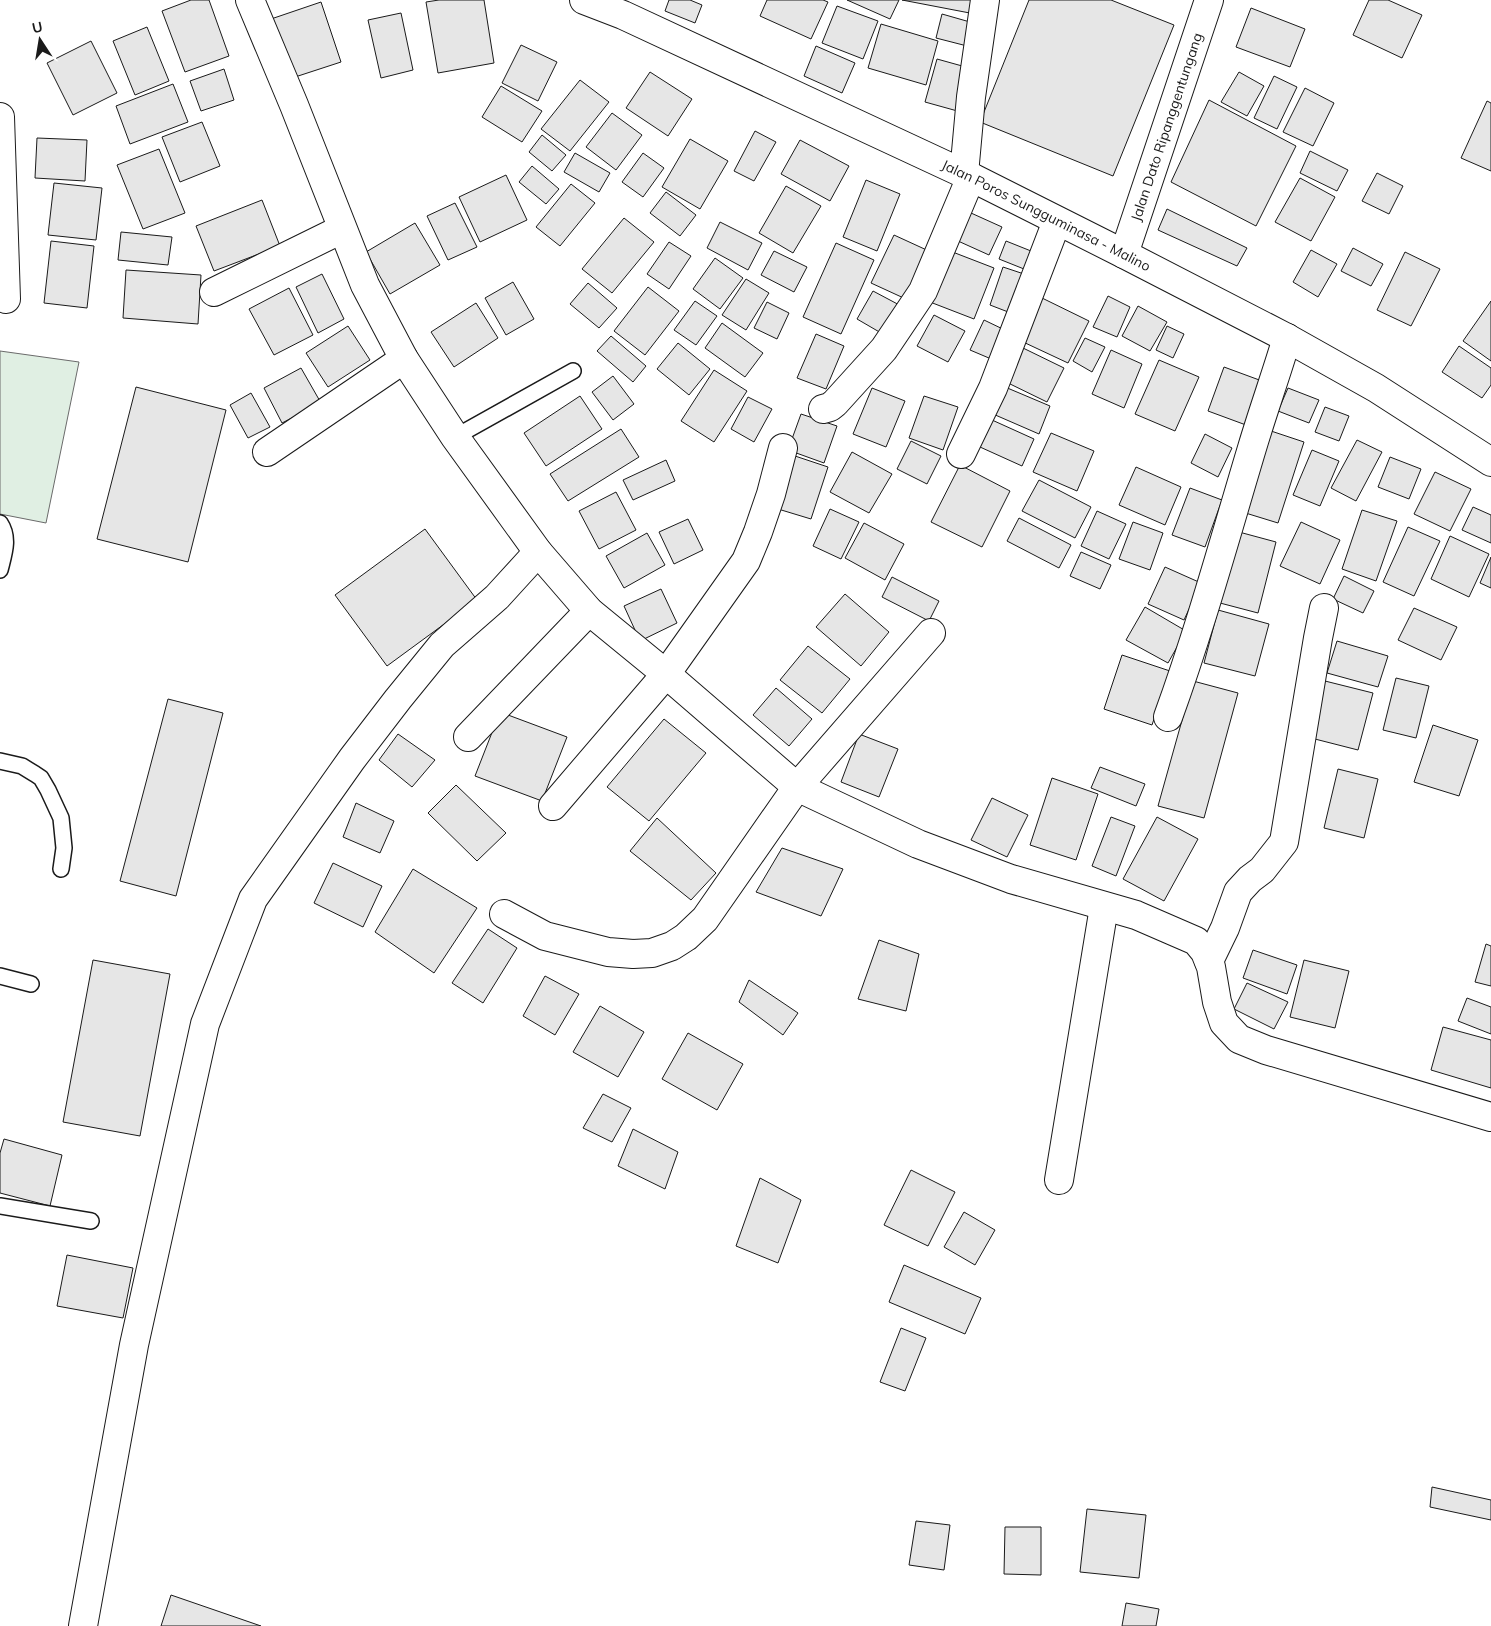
<svg xmlns="http://www.w3.org/2000/svg" width="1491" height="1626" viewBox="0 0 1491 1626" font-family="Mulish,sans-serif">
<style>
.green{fill:#e0efe3;stroke:#6a6a6a}
.building{fill:#e6e6e6;stroke:#1a1a1a}
.lines{fill:none;stroke-linecap:round;stroke-linejoin:round}
.service-casing{stroke:#1a1a1a;stroke-width:18}
.minor-casing{stroke:#1a1a1a;stroke-width:30}
.primary-casing{stroke:#1a1a1a;stroke-width:30}
.service{stroke:#fff;stroke-width:15}
.minor{stroke:#fff;stroke-width:28}
.primary{stroke:#fff;stroke-width:28}
.labels{text-anchor:middle;dominant-baseline:central;stroke-width:4;stroke-linejoin:round;paint-order:stroke}
.street-label{font-size:14px;fill:#1a1a1a;stroke:#fff}
</style>
<rect width="100%" height="100%" fill="#fff"/>
<!-- green -->
<path class="green" d="M0,351L79,362L46,523L0,514Z"/>
<!-- building -->
<g class="building">
<path d="M191,0H209L229,56L185,72L162,11Z"/>
<path d="M439,0H484L494,63L438,73L426,2Z"/>
<path d="M669,0H690L702,5L695,23L665,11Z"/>
<path d="M767,0H823L828,2L811,39L760,16Z"/>
<path d="M847,0H899L890,19Z"/>
<path d="M902,0H978L975,14Z"/>
<path d="M1029,0H1111L1174,25L1113,176L980,122Z"/>
<path d="M1369,0H1388L1422,15L1402,58L1353,35Z"/>
<path d="M321,2L341,62L292,78L271,19Z"/>
<path d="M837,6L878,21L863,59L822,43Z"/>
<path d="M1251,8L1305,29L1290,67L1236,47Z"/>
<path d="M401,13L413,70L381,78L368,20Z"/>
<path d="M942,14L977,24L971,47L936,38Z"/>
<path d="M881,24L938,41L926,85L868,68Z"/>
<path d="M147,27L169,81L135,95L113,41Z"/>
<path d="M91,41L117,93L73,115L47,63Z"/>
<path d="M521,45L557,62L538,101L502,83Z"/>
<path d="M816,46L855,63L842,93L804,76Z"/>
<path d="M937,59L973,69L961,112L925,102Z"/>
<path d="M224,69L234,100L201,111L190,81Z"/>
<path d="M650,72L692,99L668,136L626,108Z"/>
<path d="M1239,72L1264,86L1247,116L1221,102Z"/>
<path d="M1274,76L1297,87L1277,129L1254,118Z"/>
<path d="M580,80L609,102L570,151L541,129Z"/>
<path d="M173,84L188,122L130,144L116,106Z"/>
<path d="M501,86L542,111L522,142L482,117Z"/>
<path d="M1305,88L1334,103L1313,146L1283,132Z"/>
<path d="M1209,100L1296,146L1256,226L1171,182Z"/>
<path d="M1487,101L1491,103V171L1461,158Z"/>
<path d="M612,113L642,135L616,170L586,147Z"/>
<path d="M202,122L220,166L180,182L162,137Z"/>
<path d="M755,131L776,142L754,181L734,171Z"/>
<path d="M542,135L566,155L552,171L529,152Z"/>
<path d="M37,138L87,140L85,181L35,178Z"/>
<path d="M690,139L728,161L700,209L662,187Z"/>
<path d="M800,140L849,166L830,201L781,174Z"/>
<path d="M159,149L185,213L143,229L117,165Z"/>
<path d="M1310,151L1348,170L1337,191L1300,173Z"/>
<path d="M575,153L610,173L599,192L564,172Z"/>
<path d="M643,153L664,168L643,197L622,182Z"/>
<path d="M532,166L559,189L546,204L519,182Z"/>
<path d="M1377,173L1403,186L1389,214L1362,201Z"/>
<path d="M506,175L527,220L480,242L459,197Z"/>
<path d="M1300,178L1335,197L1311,241L1275,222Z"/>
<path d="M866,180L900,194L877,251L843,237Z"/>
<path d="M54,183L102,188L96,240L48,235Z"/>
<path d="M571,184L595,203L560,246L536,227Z"/>
<path d="M786,186L821,206L793,253L759,233Z"/>
<path d="M666,192L696,215L680,236L650,213Z"/>
<path d="M262,200L280,246L214,271L196,226Z"/>
<path d="M455,203L477,247L448,260L427,216Z"/>
<path d="M1167,209L1247,248L1237,266L1158,230Z"/>
<path d="M971,213L1002,227L989,255L958,241Z"/>
<path d="M624,218L654,242L612,293L582,269Z"/>
<path d="M720,222L762,243L748,270L707,248Z"/>
<path d="M415,223L440,265L390,294L366,252Z"/>
<path d="M121,232L172,237L168,265L118,260Z"/>
<path d="M894,235L931,252L908,300L871,283Z"/>
<path d="M51,241L94,246L87,308L44,303Z"/>
<path d="M1006,241L1036,253L1029,271L999,259Z"/>
<path d="M669,242L691,256L669,289L647,274Z"/>
<path d="M836,243L874,260L841,334L803,317Z"/>
<path d="M1353,248L1383,264L1371,286L1341,271Z"/>
<path d="M1311,250L1337,264L1318,297L1293,282Z"/>
<path d="M774,251L807,267L794,292L761,275Z"/>
<path d="M950,251L994,268L974,319L930,302Z"/>
<path d="M1405,252L1440,269L1411,326L1377,310Z"/>
<path d="M715,258L743,278L720,309L693,289Z"/>
<path d="M1003,267L1030,276L1016,315L990,305Z"/>
<path d="M126,270L201,275L198,324L123,318Z"/>
<path d="M322,274L344,319L318,333L296,287Z"/>
<path d="M746,279L769,293L746,330L722,315Z"/>
<path d="M513,282L534,319L506,335L485,298Z"/>
<path d="M588,283L617,308L599,328L570,304Z"/>
<path d="M648,287L679,311L645,355L614,331Z"/>
<path d="M289,288L313,335L274,355L249,309Z"/>
<path d="M873,291L905,308L888,337L857,319Z"/>
<path d="M1108,296L1130,307L1117,337L1093,327Z"/>
<path d="M1042,298L1089,321L1068,363L1021,341Z"/>
<path d="M695,301L717,316L696,345L674,330Z"/>
<path d="M1491,301V361L1463,341Z"/>
<path d="M767,302L789,313L777,339L754,328Z"/>
<path d="M476,303L498,338L454,367L431,332Z"/>
<path d="M1138,306L1167,322L1150,351L1122,336Z"/>
<path d="M934,315L965,331L948,362L917,346Z"/>
<path d="M984,320L1009,332L996,361L970,350Z"/>
<path d="M722,323L763,353L745,377L705,348Z"/>
<path d="M348,326L370,360L328,387L306,353Z"/>
<path d="M1167,326L1184,334L1173,358L1156,350Z"/>
<path d="M816,334L844,346L826,389L797,378Z"/>
<path d="M611,336L646,366L633,382L597,351Z"/>
<path d="M1085,338L1105,347L1092,372L1073,361Z"/>
<path d="M678,343L710,369L689,395L657,369Z"/>
<path d="M1459,346L1491,368V385L1482,398L1442,372Z"/>
<path d="M1023,348L1064,368L1047,402L1006,382Z"/>
<path d="M1111,350L1142,364L1124,408L1092,394Z"/>
<path d="M1159,360L1199,377L1175,431L1135,414Z"/>
<path d="M1224,367L1262,381L1246,425L1208,411Z"/>
<path d="M301,368L321,403L282,423L264,388Z"/>
<path d="M714,370L747,391L714,442L681,421Z"/>
<path d="M613,376L634,404L613,420L592,392Z"/>
<path d="M136,387L226,410L188,562L97,539Z"/>
<path d="M1005,387L1050,406L1039,434L993,414Z"/>
<path d="M872,388L905,401L886,447L853,434Z"/>
<path d="M1288,388L1319,400L1309,423L1278,411Z"/>
<path d="M251,393L270,427L248,438L230,405Z"/>
<path d="M580,396L602,429L546,466L524,433Z"/>
<path d="M924,396L958,407L943,450L909,438Z"/>
<path d="M748,397L772,409L754,442L731,429Z"/>
<path d="M1325,407L1349,416L1339,441L1315,432Z"/>
<path d="M801,414L837,426L824,463L788,450Z"/>
<path d="M992,420L1034,439L1022,466L980,447Z"/>
<path d="M621,429L639,457L568,501L550,474Z"/>
<path d="M1265,429L1304,442L1278,523L1239,511Z"/>
<path d="M1051,433L1094,451L1077,491L1033,472Z"/>
<path d="M1205,434L1232,448L1218,477L1191,463Z"/>
<path d="M1357,440L1382,452L1356,501L1331,488Z"/>
<path d="M911,441L941,456L927,484L897,469Z"/>
<path d="M1312,450L1339,461L1320,506L1293,495Z"/>
<path d="M852,452L892,474L869,513L830,492Z"/>
<path d="M795,456L828,467L811,519L778,509Z"/>
<path d="M1390,457L1421,469L1409,499L1378,487Z"/>
<path d="M666,460L675,481L633,500L623,480Z"/>
<path d="M960,465L1010,491L982,547L931,522Z"/>
<path d="M1136,467L1181,487L1165,525L1119,505Z"/>
<path d="M1435,472L1471,489L1450,531L1414,514Z"/>
<path d="M1039,480L1091,507L1075,538L1022,511Z"/>
<path d="M1190,488L1222,500L1205,547L1172,535Z"/>
<path d="M616,492L636,530L599,549L579,511Z"/>
<path d="M1473,507L1491,515V543L1462,530Z"/>
<path d="M830,509L859,522L841,559L813,546Z"/>
<path d="M1362,510L1397,521L1376,581L1342,569Z"/>
<path d="M1097,511L1126,524L1109,559L1081,546Z"/>
<path d="M1019,518L1071,545L1059,568L1007,541Z"/>
<path d="M688,519L703,550L674,564L659,532Z"/>
<path d="M1133,522L1163,533L1150,570L1119,559Z"/>
<path d="M1301,522L1340,540L1320,584L1280,566Z"/>
<path d="M864,523L904,544L885,580L845,558Z"/>
<path d="M1408,527L1440,541L1414,596L1383,582Z"/>
<path d="M425,529L477,600L387,666L335,595Z"/>
<path d="M1239,532L1276,542L1258,613L1220,603Z"/>
<path d="M647,533L665,565L624,588L606,556Z"/>
<path d="M1450,536L1489,554L1469,597L1431,579Z"/>
<path d="M1081,552L1111,565L1100,589L1070,576Z"/>
<path d="M1491,557V588L1480,583Z"/>
<path d="M1165,567L1201,583L1184,620L1148,604Z"/>
<path d="M1344,576L1374,591L1363,613L1333,599Z"/>
<path d="M892,577L939,601L929,621L882,597Z"/>
<path d="M661,589L677,623L640,641L624,606Z"/>
<path d="M845,594L889,632L861,666L816,627Z"/>
<path d="M1145,607L1186,631L1168,663L1126,640Z"/>
<path d="M1414,608L1457,627L1441,660L1398,640Z"/>
<path d="M1218,610L1269,624L1255,676L1204,663Z"/>
<path d="M1337,641L1388,656L1378,687L1327,673Z"/>
<path d="M808,646L850,679L822,713L780,680Z"/>
<path d="M1122,655L1170,671L1152,725L1104,709Z"/>
<path d="M1396,678L1429,686L1416,738L1383,730Z"/>
<path d="M1193,681L1238,693L1204,818L1158,806Z"/>
<path d="M1325,681L1373,693L1358,750L1311,738Z"/>
<path d="M776,688L812,719L789,746L753,715Z"/>
<path d="M168,699L223,713L176,896L120,881Z"/>
<path d="M500,712L567,737L542,801L475,776Z"/>
<path d="M664,719L706,753L649,821L607,787Z"/>
<path d="M1433,725L1478,740L1459,796L1414,782Z"/>
<path d="M398,734L435,760L412,787L379,760Z"/>
<path d="M859,734L898,749L879,797L841,782Z"/>
<path d="M1100,767L1145,784L1136,806L1091,788Z"/>
<path d="M1338,769L1378,779L1364,838L1324,828Z"/>
<path d="M1052,778L1098,794L1076,860L1030,845Z"/>
<path d="M456,785L506,833L477,861L428,813Z"/>
<path d="M992,798L1028,815L1007,857L971,840Z"/>
<path d="M356,803L394,821L380,853L343,837Z"/>
<path d="M1111,817L1135,826L1116,876L1092,866Z"/>
<path d="M1157,817L1198,839L1164,901L1123,879Z"/>
<path d="M657,818L716,873L691,900L630,851Z"/>
<path d="M782,848L843,869L821,916L756,892Z"/>
<path d="M333,863L382,886L363,927L314,903Z"/>
<path d="M413,869L477,908L434,973L375,932Z"/>
<path d="M488,929L517,948L483,1003L452,983Z"/>
<path d="M879,940L919,954L906,1011L858,999Z"/>
<path d="M1486,944L1491,946V986L1475,982Z"/>
<path d="M1253,950L1297,965L1287,994L1243,978Z"/>
<path d="M93,960L170,974L140,1136L63,1122Z"/>
<path d="M1304,960L1349,971L1335,1028L1290,1017Z"/>
<path d="M545,976L579,994L555,1035L523,1016Z"/>
<path d="M749,980L798,1013L783,1035L739,1002Z"/>
<path d="M1247,983L1288,1002L1274,1029L1234,1009Z"/>
<path d="M1467,998L1491,1007V1034L1458,1021Z"/>
<path d="M600,1006L644,1032L618,1077L573,1052Z"/>
<path d="M1443,1027L1491,1040V1088L1431,1070Z"/>
<path d="M688,1033L743,1064L717,1110L662,1079Z"/>
<path d="M603,1094L631,1108L612,1142L583,1128Z"/>
<path d="M633,1129L678,1152L665,1189L618,1166Z"/>
<path d="M4,1139L62,1155L50,1206L0,1193V1153Z"/>
<path d="M911,1170L955,1192L928,1246L884,1225Z"/>
<path d="M760,1178L801,1200L778,1263L736,1246Z"/>
<path d="M964,1212L995,1230L975,1265L944,1247Z"/>
<path d="M67,1255L133,1268L123,1318L57,1306Z"/>
<path d="M904,1265L981,1298L965,1334L889,1302Z"/>
<path d="M901,1328L926,1338L905,1391L880,1382Z"/>
<path d="M1432,1487L1491,1500V1520L1430,1507Z"/>
<path d="M1087,1509L1146,1515L1139,1578L1080,1572Z"/>
<path d="M916,1521L950,1525L944,1570L909,1565Z"/>
<path d="M1005,1527H1041V1575L1004,1574Z"/>
<path d="M171,1595L261,1626H161Z"/>
<path d="M1126,1603L1159,1609L1156,1626H1122Z"/>
</g>
<g class="lines">
<defs>
<g id="service">
<path d="M455,437L573,371"/>
<path d="M0,523C10,538 4,554 0,570"/>
<path d="M0,761L22,766L35,774L41,778L48,790L61,818L64,848L61,869"/>
<path d="M0,976L31,984"/>
<path d="M0,1206L91,1221"/>
</g>
<g id="minor">
<path d="M250,0L294,105L365,285L404,359L455,437L538,552L589,611L666,674L797,787L918,844L1011,879L1136,915L1196,941L1205,952L1211,967L1217,1002L1224,1023L1239,1039L1266,1050L1491,1117"/>
<path d="M0,117L6,299"/>
<path d="M964,174L971,97L985,0"/>
<path id="s1" d="M1124,254L1209,0"/>
<path d="M214,292L342,229"/>
<path d="M823,409L830,407L835,403L884,349L923,291L971,177"/>
<path d="M267,452L404,359"/>
<path d="M961,454L993,388L1057,221"/>
<path d="M1168,717C1200,629 1225,538 1252,448C1263,411 1276,375 1287,338"/>
<path d="M468,737L589,611"/>
<path d="M553,806L666,674L746,561L758,532L771,494L783,448"/>
<path d="M504,914L545,936L608,952L633,954L652,953L672,946L686,937L705,919L797,787L931,633"/>
<path d="M1209,961L1225,928L1238,892L1250,879L1262,870L1284,842L1318,638L1324,608"/>
<path d="M1059,1180L1104,907"/>
<path d="M83,1626L134,1345L205,1024L253,899L352,759L398,699L442,645L497,597L538,552"/>
</g>
<g id="primary">
<path id="s2" d="M584,0L623,15L971,177L1124,254L1287,338L1376,388L1491,462"/>
</g>
</defs>
<!-- service casing -->
<use href="#service" class="service-casing"/>
<!-- minor casing -->
<use href="#minor" class="minor-casing"/>
<!-- primary casing -->
<use href="#primary" class="primary-casing"/>
<!-- service -->
<use href="#service" class="service"/>
<!-- minor -->
<use href="#minor" class="minor"/>
<!-- primary -->
<use href="#primary" class="primary"/>
</g>
<g class="labels">
<!-- street labels -->
<g class="street-label">
<text stroke="none"><textPath href="#s1" startOffset="134">Jalan Dato Ripanggentungang</textPath></text>
<text stroke="none"><textPath href="#s2" startOffset="510">Jalan Poros Sungguminasa - Malino</textPath></text>
</g>
</g>
<!-- north arrow -->
<g transform="translate(40 40) rotate(348)" stroke="#ffffff" stroke-width="4" paint-order="stroke">
<path d="M0-4L9 19L0 12L-9 19Z" fill="#1a1a1a"/>
<text y="-8" font-size="14" font-weight="bold" text-anchor="middle" fill="#1a1a1a">U</text>
</g>
</svg>
